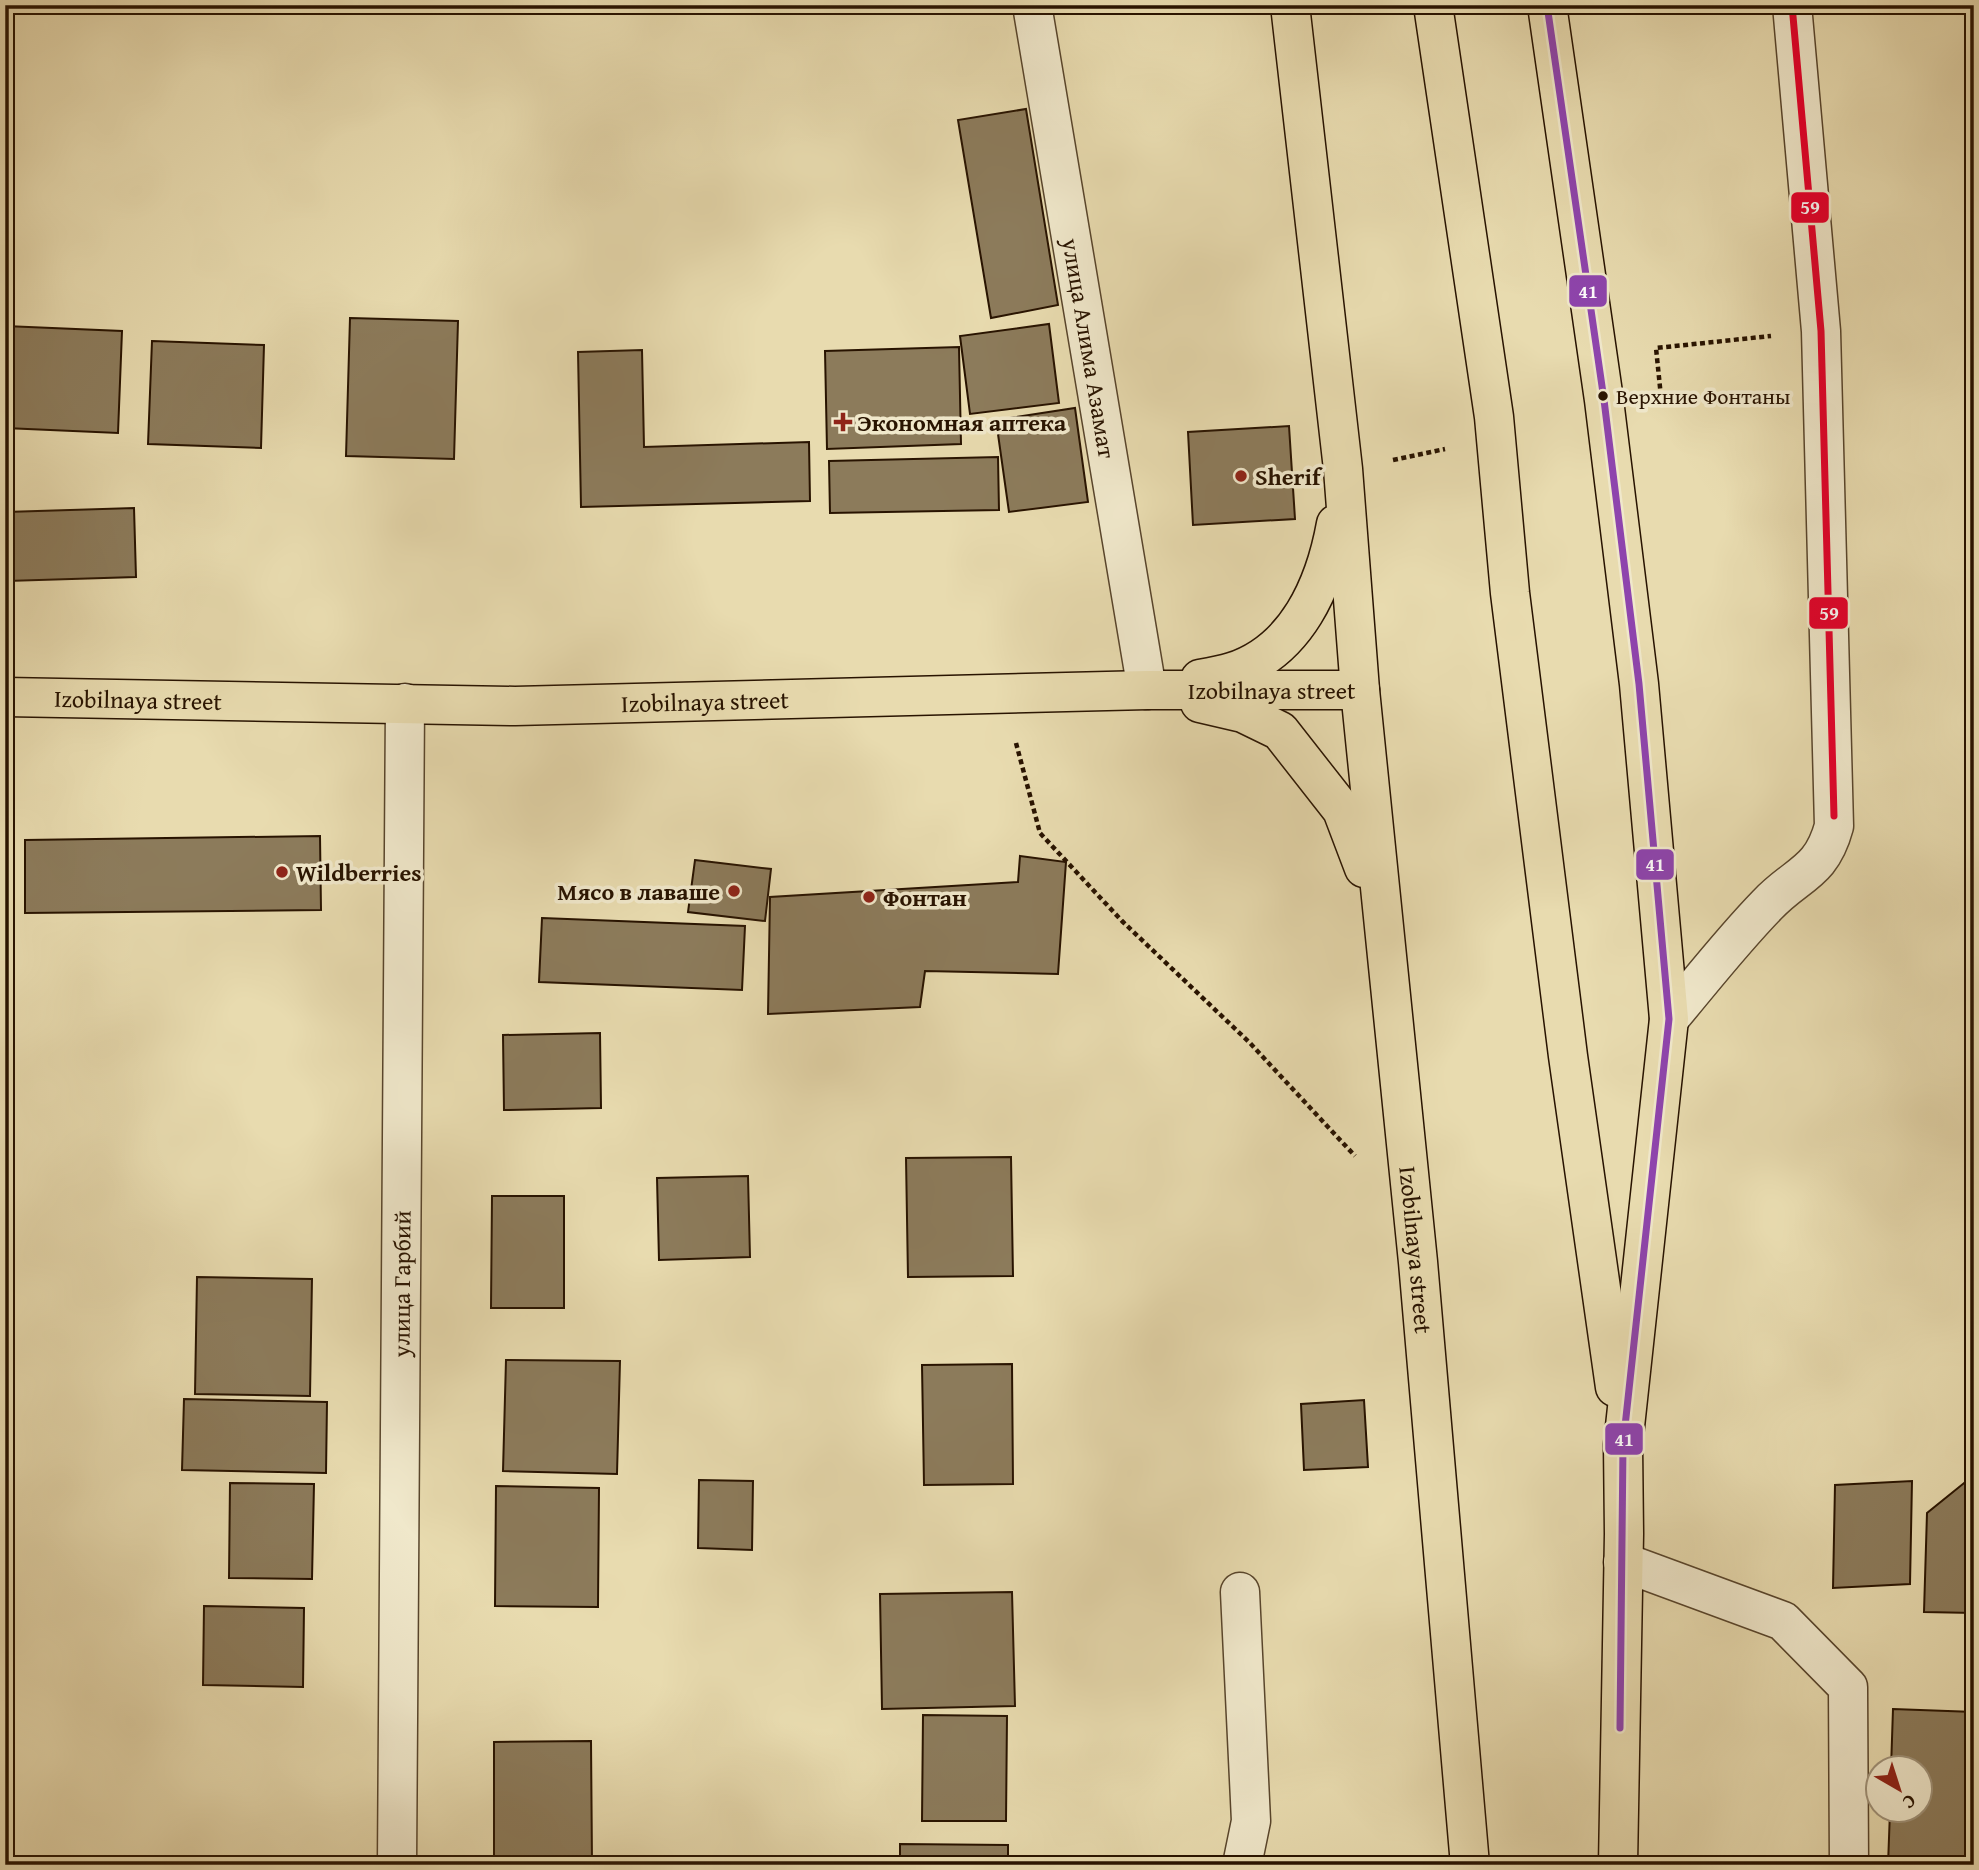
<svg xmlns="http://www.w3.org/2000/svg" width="1979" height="1870" viewBox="0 0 1979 1870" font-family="'Gentium Book Plus',serif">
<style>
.building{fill:#8c7b5b;stroke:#281300;stroke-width:2}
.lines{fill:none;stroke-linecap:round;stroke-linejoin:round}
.minor-casing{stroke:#58452c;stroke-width:41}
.major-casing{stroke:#281300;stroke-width:41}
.path{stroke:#281300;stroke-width:4.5;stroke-dasharray:5 3.5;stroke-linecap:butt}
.minor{stroke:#f0e8cb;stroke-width:38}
.major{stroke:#e8dbaf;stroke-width:38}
.bus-1-casing{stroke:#f0e8cb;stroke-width:12}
.bus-2-casing{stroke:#f0e8cb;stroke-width:12}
.bus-1{stroke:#8e44ad;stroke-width:7}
.bus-2{stroke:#e4002b;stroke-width:7}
.bus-dot{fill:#281300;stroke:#f0e8cb;stroke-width:2.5}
.poi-dot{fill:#8f2418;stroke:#f0e8cb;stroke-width:2.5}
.labels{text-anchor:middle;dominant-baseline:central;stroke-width:7;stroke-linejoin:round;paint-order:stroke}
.bus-label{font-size:22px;fill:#281300;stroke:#f0e8cb;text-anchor:start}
.street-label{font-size:24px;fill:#281300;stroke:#f0e8cb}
.poi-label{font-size:24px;font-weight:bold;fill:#281300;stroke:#f0e8cb;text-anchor:start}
.line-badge{stroke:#f0e8cb;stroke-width:2.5}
.badge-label{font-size:19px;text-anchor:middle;font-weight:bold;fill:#fff}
</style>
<rect width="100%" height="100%" fill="#e8dbaf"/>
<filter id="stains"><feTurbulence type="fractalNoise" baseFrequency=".00286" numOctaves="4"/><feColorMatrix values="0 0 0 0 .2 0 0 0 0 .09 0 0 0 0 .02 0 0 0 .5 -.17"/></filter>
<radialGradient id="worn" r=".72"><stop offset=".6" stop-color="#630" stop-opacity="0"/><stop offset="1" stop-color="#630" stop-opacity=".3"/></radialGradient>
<!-- building -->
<g class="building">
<path d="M1026,109L1058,305L991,318L958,120Z"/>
<path d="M350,318L458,321L454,459L346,456Z"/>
<path d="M1049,324L1059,403L970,414L960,336Z"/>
<path d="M5,326L122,331L118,433L5,428Z"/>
<path d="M152,341L264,345L261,448L148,444Z"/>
<path d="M959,347L961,444L827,449L825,351Z"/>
<path d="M642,350L644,447L809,442L810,501L581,507L578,352Z"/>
<path d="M1075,408L1088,502L1009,512L996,420Z"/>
<path d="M1289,426L1295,519L1193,525L1188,432Z"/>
<path d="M998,457L999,510L830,513L829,461Z"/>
<path d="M134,508L136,577L7,581L6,512Z"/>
<path d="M320,836L321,910L25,913V840Z"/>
<path d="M1020,856L1066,862L1058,974L925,971L920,1007L768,1014L770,897L1018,882Z"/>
<path d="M695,860L771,869L765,921L688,912Z"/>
<path d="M542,918L745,926L742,990L539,982Z"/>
<path d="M600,1033L601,1108L504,1110L503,1035Z"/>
<path d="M1011,1157L1013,1276L908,1277L906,1158Z"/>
<path d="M748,1176L750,1257L659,1260L657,1178Z"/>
<path d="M492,1196H564V1308H491Z"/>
<path d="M197,1277L312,1279L310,1396L195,1394Z"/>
<path d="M506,1360L620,1361L617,1474L503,1471Z"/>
<path d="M1012,1364L1013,1484L924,1485L922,1365Z"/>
<path d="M184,1399L327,1402L326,1473L182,1470Z"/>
<path d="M1364,1400L1368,1467L1304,1470L1301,1404Z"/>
<path d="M1974,1475V1613L1924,1612L1927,1513Z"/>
<path d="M699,1480L753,1481L752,1550L698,1548Z"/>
<path d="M1912,1481L1910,1584L1833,1588L1835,1485Z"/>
<path d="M230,1483L314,1484L312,1579L229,1578Z"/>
<path d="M496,1486L599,1488L598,1607L495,1606Z"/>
<path d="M1012,1592L1015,1706L882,1709L880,1594Z"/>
<path d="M204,1606L304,1608L303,1687L203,1685Z"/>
<path d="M1893,1709L1974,1712V1865H1888L1890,1811H1920V1769H1891Z"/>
<path d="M923,1715L1007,1716L1006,1821H922Z"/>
<path d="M591,1741L592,1863L494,1864V1742Z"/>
<path d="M900,1844L1008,1845V1865H900Z"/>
</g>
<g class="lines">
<defs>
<g id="minor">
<path id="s1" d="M1032,5L1147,690"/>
<path d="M1669,1019C1701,981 1732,941 1767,905C1797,873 1821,874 1834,826L1821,331L1792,5"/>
<path d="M1623,1562L1783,1621L1848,1687L1849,1865"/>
<path d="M1240,1592L1251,1821L1242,1865"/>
<path id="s2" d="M397,1865L405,703"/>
</g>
<g id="major">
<path d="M1290,5L1343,469L1360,690"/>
<path d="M1433,5L1494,417L1510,593L1568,1056L1615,1387"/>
<path d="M1547,5L1604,400L1639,684L1669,1019L1623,1445L1624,1534L1618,1865"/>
<path d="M1200,679C1211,677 1222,675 1232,672C1297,651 1325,585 1336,524"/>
<path id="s3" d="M5,697L515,706L1147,690H1360L1418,1262L1470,1865"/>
<path d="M1200,703L1243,713L1280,731L1342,810L1364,868"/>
</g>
</defs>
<!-- minor casing -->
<use href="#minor" class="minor-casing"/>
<!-- major casing -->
<use href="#major" class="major-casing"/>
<!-- path -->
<g class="path">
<path d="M1661,397L1656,348L1771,336"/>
<path d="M1393,460L1445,449"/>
<path d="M1016,743L1040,833L1122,921L1249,1042L1355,1156"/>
</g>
<!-- minor -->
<use href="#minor" class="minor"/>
<!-- major -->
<use href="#major" class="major"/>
<defs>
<path id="bus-1" d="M1547,5L1604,400L1639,684L1669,1019L1623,1445L1620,1728"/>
<path id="bus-2" d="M1792,5L1821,331L1834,816"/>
</defs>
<!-- bus-1 casing -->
<use href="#bus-1" class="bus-1-casing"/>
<!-- bus-2 casing -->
<use href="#bus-2" class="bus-2-casing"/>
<!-- bus-1 -->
<use href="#bus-1" class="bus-1"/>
<!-- bus-2 -->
<use href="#bus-2" class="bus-2"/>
</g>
<!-- markers -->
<circle class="bus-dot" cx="1603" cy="396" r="6"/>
<g class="poi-dot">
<path d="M839.5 411.5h7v7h7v7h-7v7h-7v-7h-7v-7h7z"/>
<circle cx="1241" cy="476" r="7"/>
<circle cx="282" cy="872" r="7"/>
<circle cx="734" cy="891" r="7"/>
<circle cx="869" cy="897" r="7"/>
</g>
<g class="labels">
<!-- bus labels -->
<g class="bus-label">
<text x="1616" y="396">Верхние Фонтаны</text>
</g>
<!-- street labels -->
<g class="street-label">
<text stroke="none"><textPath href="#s1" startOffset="348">улица Алима Азамат</textPath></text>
<text stroke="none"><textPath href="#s3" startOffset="1267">Izobilnaya street</textPath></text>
<text stroke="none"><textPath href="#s3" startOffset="133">Izobilnaya street</textPath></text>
<text stroke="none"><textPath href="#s3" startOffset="700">Izobilnaya street</textPath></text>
<text stroke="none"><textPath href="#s3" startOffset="1918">Izobilnaya street</textPath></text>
<text stroke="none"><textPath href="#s2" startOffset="581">улица Гарбий</textPath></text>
</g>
<!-- poi labels -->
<g class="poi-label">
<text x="857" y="422">Экономная аптека</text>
<text x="1255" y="476">Sherif</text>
<text x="296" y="872">Wildberries</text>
<text x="720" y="891" text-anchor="end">Мясо в лаваше</text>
<text x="883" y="897">Фонтан</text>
</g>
</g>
<g class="line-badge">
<rect x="1790" y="191" width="40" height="33" rx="7" fill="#e4002b"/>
<rect x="1568" y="274" width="40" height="34" rx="7" fill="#8e44ad"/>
<rect x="1808" y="596" width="41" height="34" rx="7" fill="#e4002b"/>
<rect x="1635" y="848" width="40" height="33" rx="7" fill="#8e44ad"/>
<rect x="1604" y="1422" width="40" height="34" rx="7" fill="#8e44ad"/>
</g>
<g class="badge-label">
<text x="1810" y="214">59</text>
<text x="1588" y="298">41</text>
<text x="1829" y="620">59</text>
<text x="1655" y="871">41</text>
<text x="1624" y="1446">41</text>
</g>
<!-- margin -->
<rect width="1979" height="1870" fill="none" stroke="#e8dbaf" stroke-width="28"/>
<rect x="7" y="7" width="1965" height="1856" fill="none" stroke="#281300" stroke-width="3.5"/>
<rect x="14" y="14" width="1951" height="1842" fill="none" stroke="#281300" stroke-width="2"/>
<!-- north arrow -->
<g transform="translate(1899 1789) rotate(141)"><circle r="33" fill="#f0e8cb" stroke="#a0937a" stroke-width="2"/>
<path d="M0-5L12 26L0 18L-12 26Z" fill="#8f2418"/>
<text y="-10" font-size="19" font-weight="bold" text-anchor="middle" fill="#281300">С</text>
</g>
<rect width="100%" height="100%" filter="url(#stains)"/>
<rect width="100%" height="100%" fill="url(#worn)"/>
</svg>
